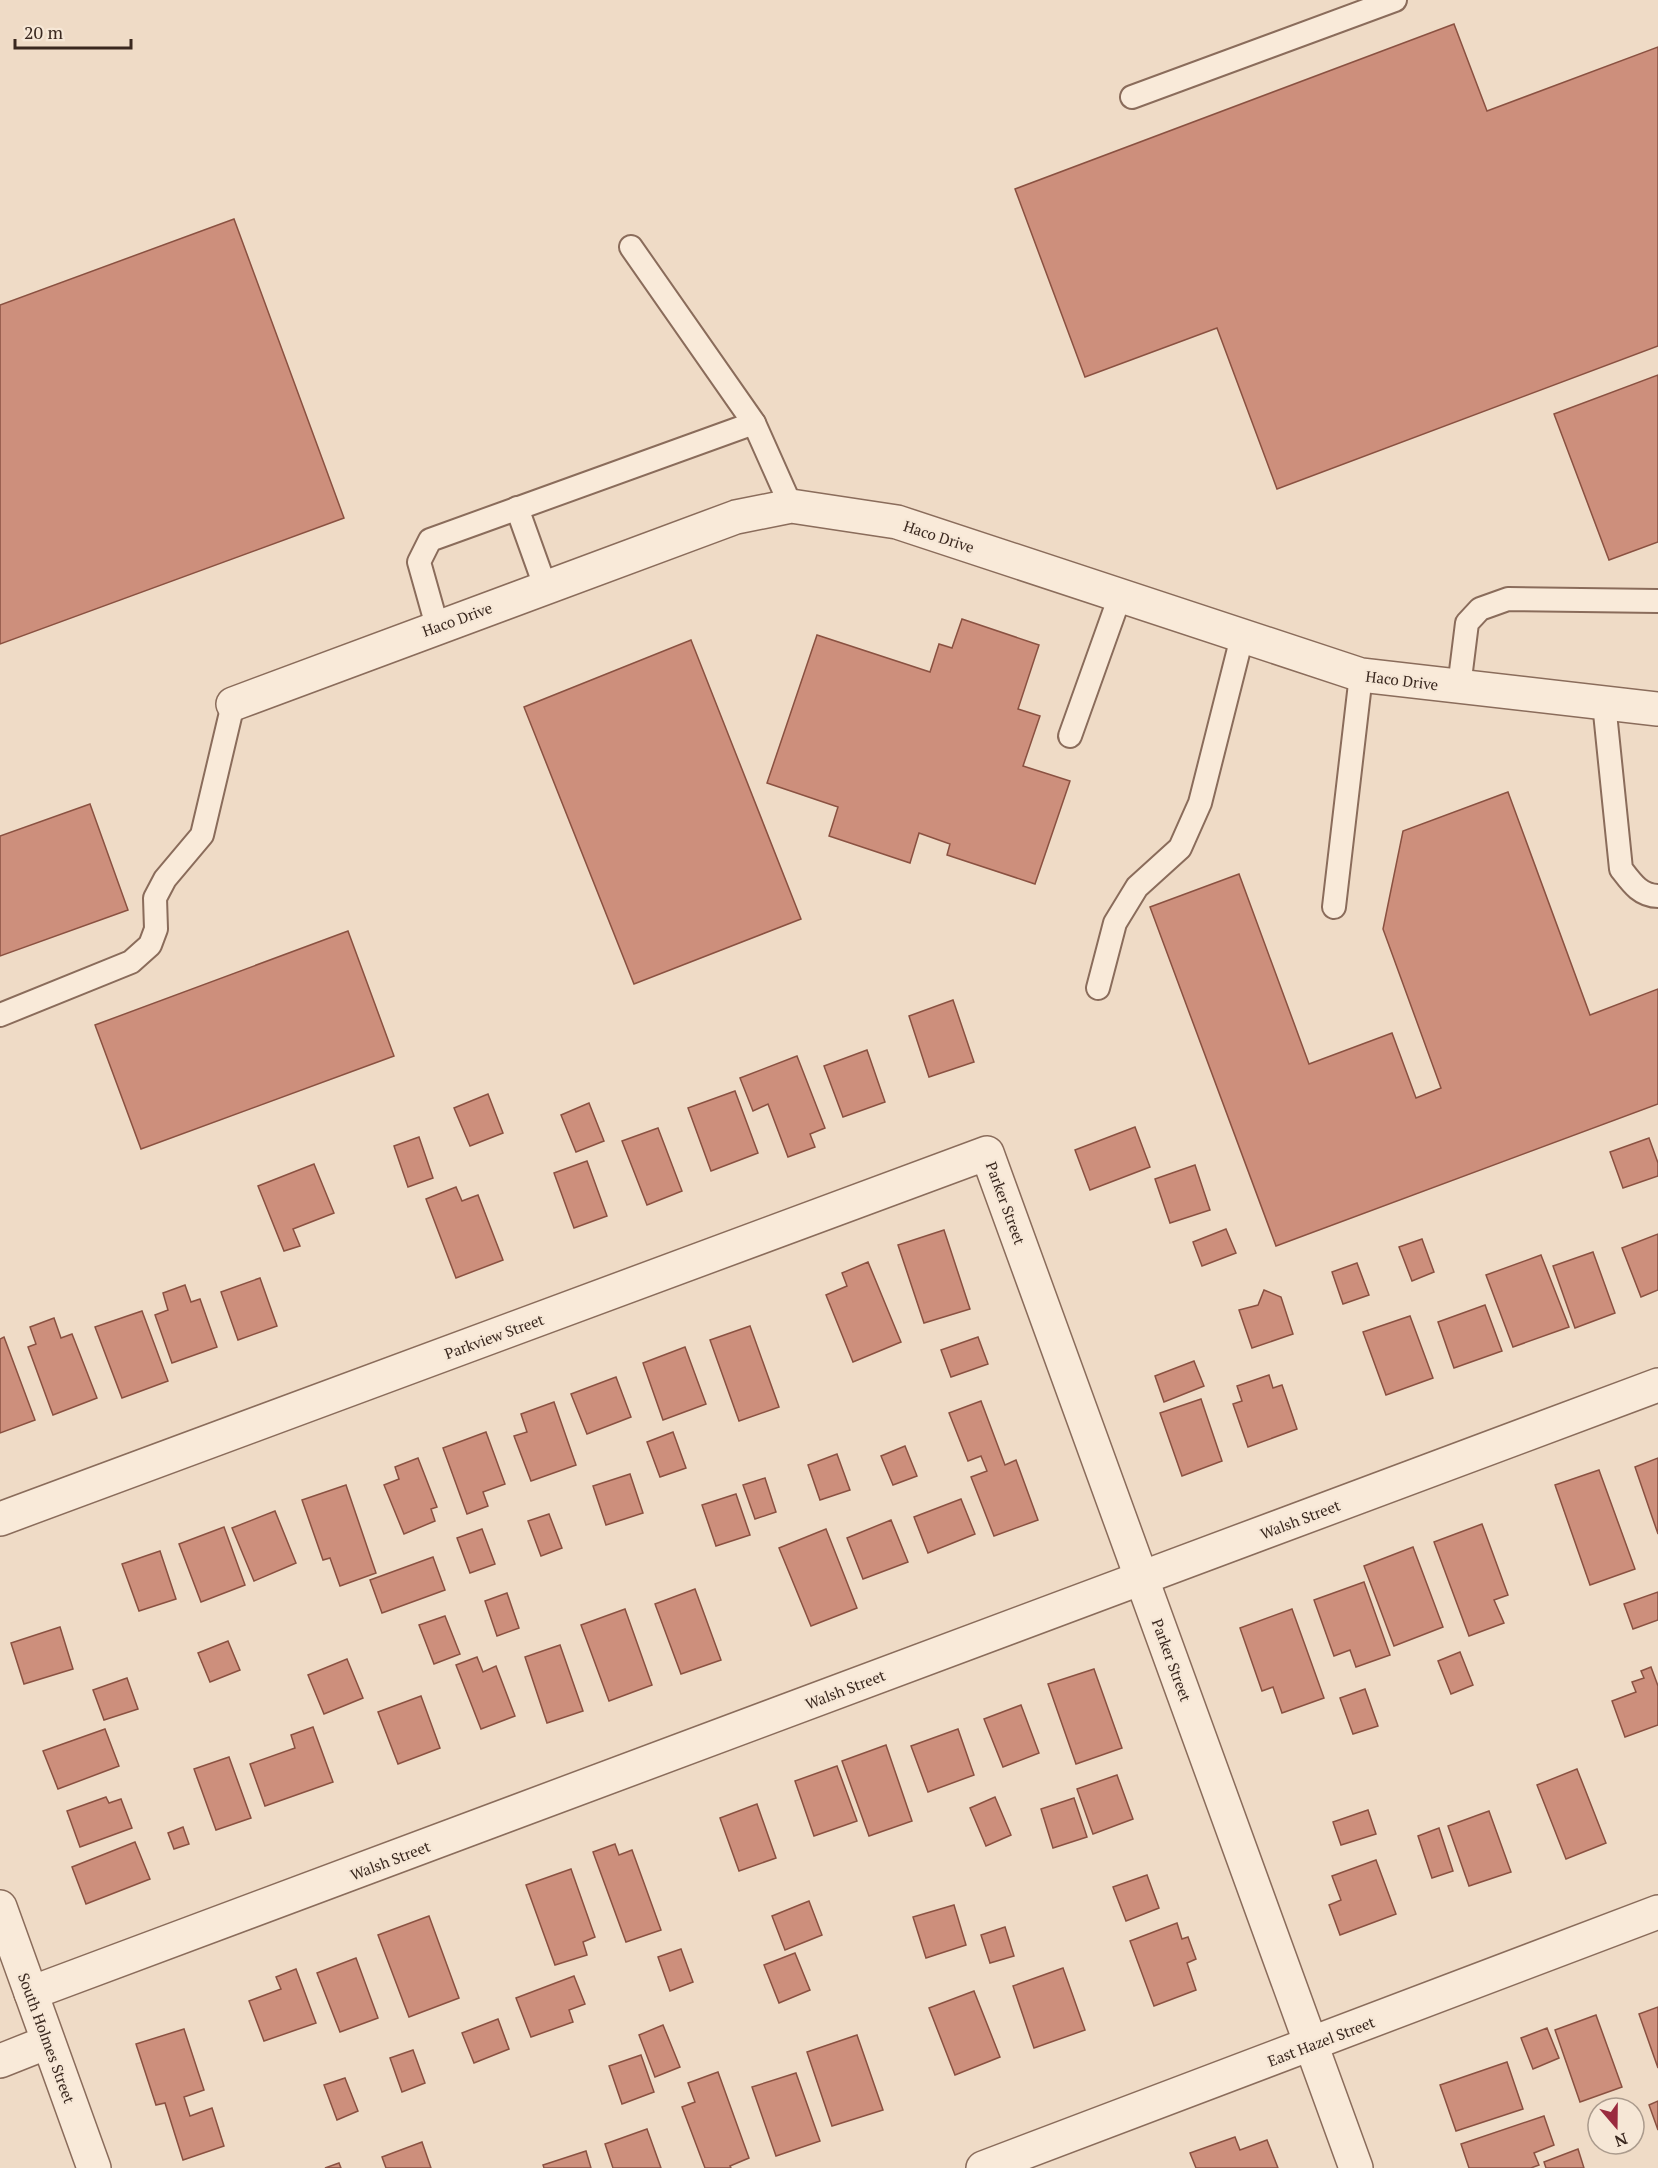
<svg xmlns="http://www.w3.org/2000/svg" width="1658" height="2168" viewBox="0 0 1658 2168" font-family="'PT Serif',serif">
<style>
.building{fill:#cd8f7c;stroke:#8a5141;stroke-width:1.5}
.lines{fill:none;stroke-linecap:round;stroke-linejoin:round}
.service-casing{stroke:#8a6c5b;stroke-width:26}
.minor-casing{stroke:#8a6c5b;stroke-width:36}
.service{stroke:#f9ead9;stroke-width:22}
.minor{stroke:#f9ead9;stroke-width:33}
.labels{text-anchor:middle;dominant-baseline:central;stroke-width:4.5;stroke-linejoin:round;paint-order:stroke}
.street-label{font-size:15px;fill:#3a281f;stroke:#f6e7d6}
</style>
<rect width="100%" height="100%" fill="#efdbc6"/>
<!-- building -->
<g class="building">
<path d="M1454,24L1487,111L1658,47V346L1277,489L1217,328L1085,377L1015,189Z"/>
<path d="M234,219L344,518L0,644V305Z"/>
<path d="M1658,375V542L1609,560L1554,414Z"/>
<path d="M962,619L1039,645L1018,709L1040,716L1023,766L1070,781L1035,884L947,855L950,844L919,833L910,863L829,836L838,807L767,783L817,635L930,672L939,644L952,648Z"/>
<path d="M691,640L801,919L634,984L524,707Z"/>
<path d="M1508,792L1590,1015L1658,989V1104L1276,1246L1150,907L1239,874L1309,1064L1392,1033L1416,1098L1441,1088L1383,929L1403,831Z"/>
<path d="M90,804L128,910L0,956V836Z"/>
<path d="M348,931L394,1056L141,1149L95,1025Z"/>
<path d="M953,1000L974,1062L929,1077L909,1016Z"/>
<path d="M867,1050L885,1102L843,1117L824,1066Z"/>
<path d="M797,1056L825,1128L810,1134L815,1147L788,1157L768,1104L753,1111L740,1078Z"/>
<path d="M735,1091L758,1153L711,1171L688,1108Z"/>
<path d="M488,1094L503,1133L470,1146L454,1108Z"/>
<path d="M589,1103L604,1141L576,1152L561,1115Z"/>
<path d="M1135,1127L1150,1167L1090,1190L1075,1150Z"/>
<path d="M658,1128L682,1191L647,1205L622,1141Z"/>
<path d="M419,1137L433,1178L408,1187L394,1146Z"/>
<path d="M1649,1138L1658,1163V1176L1623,1188L1610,1152Z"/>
<path d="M587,1161L607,1216L574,1228L554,1173Z"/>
<path d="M314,1164L334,1213L293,1229L300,1246L284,1251L258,1186Z"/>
<path d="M1195,1165L1210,1210L1170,1223L1155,1179Z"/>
<path d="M456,1187L462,1201L478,1195L503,1260L456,1278L426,1199Z"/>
<path d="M1226,1229L1236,1253L1202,1266L1193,1242Z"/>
<path d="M944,1230L970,1309L924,1323L898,1245Z"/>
<path d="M1658,1234V1290L1641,1297L1622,1248Z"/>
<path d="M1422,1239L1434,1272L1412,1281L1399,1247Z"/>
<path d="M1593,1252L1615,1313L1575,1328L1553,1266Z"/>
<path d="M1541,1255L1569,1327L1513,1347L1486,1275Z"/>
<path d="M868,1262L901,1342L853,1362L826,1295L847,1286L842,1273Z"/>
<path d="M1357,1263L1369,1295L1343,1304L1332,1272Z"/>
<path d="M260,1278L277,1326L238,1340L221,1292Z"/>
<path d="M185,1285L191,1302L200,1299L217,1347L172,1363L155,1315L168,1310L163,1293Z"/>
<path d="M1264,1290L1281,1297L1293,1334L1252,1348L1239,1310L1258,1305Z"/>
<path d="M1485,1305L1502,1351L1454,1368L1438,1322Z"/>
<path d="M142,1311L168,1381L122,1398L95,1327Z"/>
<path d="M1410,1316L1433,1378L1386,1395L1363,1332Z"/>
<path d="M54,1318L61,1338L72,1334L97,1398L53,1415L28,1347L36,1344L30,1327Z"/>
<path d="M750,1326L779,1407L739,1421L710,1340Z"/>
<path d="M4,1337L35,1420L0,1433V1339Z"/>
<path d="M978,1337L988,1364L951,1377L941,1350Z"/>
<path d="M685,1347L706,1404L663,1420L643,1363Z"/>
<path d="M1194,1361L1204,1386L1164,1402L1155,1376Z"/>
<path d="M1269,1375L1273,1388L1282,1385L1297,1429L1248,1447L1233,1404L1242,1401L1237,1386Z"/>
<path d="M616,1377L631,1417L587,1434L571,1394Z"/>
<path d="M1201,1399L1222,1461L1182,1476L1160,1413Z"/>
<path d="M981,1401L1005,1465L1016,1460L1038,1520L994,1536L971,1477L987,1471L981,1456L968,1461L949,1413Z"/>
<path d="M554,1402L576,1465L531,1481L514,1436L527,1432L521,1414Z"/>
<path d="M486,1432L505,1484L483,1492L488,1506L467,1514L443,1448Z"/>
<path d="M673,1432L686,1468L660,1477L647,1442Z"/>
<path d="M905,1446L917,1476L893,1485L881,1456Z"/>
<path d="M837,1454L850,1490L820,1500L808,1465Z"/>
<path d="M418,1458L437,1507L431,1509L435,1521L404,1534L384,1485L399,1479L395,1467Z"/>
<path d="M1658,1458V1534L1635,1467Z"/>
<path d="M1599,1470L1635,1569L1590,1585L1555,1485Z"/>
<path d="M630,1474L643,1513L606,1525L593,1486Z"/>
<path d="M765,1478L776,1512L755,1519L743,1485Z"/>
<path d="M346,1485L376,1573L340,1586L330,1558L323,1560L302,1500Z"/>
<path d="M736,1494L750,1535L716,1546L702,1505Z"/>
<path d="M961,1499L975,1534L928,1553L914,1517Z"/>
<path d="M275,1511L296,1563L254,1581L232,1528Z"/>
<path d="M549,1514L562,1548L541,1556L528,1521Z"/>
<path d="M891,1520L908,1562L863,1579L847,1538Z"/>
<path d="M1482,1524L1508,1595L1494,1600L1504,1623L1469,1636L1434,1542Z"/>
<path d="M224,1527L245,1585L201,1602L179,1544Z"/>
<path d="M482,1529L495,1564L470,1573L457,1538Z"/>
<path d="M826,1529L857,1608L811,1626L779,1548Z"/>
<path d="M1413,1547L1443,1627L1394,1646L1364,1566Z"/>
<path d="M160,1551L176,1599L139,1611L122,1564Z"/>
<path d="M433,1557L445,1590L382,1613L370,1580Z"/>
<path d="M1364,1582L1390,1655L1356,1667L1350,1650L1334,1656L1314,1600Z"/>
<path d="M695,1589L721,1660L681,1674L655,1604Z"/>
<path d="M1658,1592V1620L1633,1629L1624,1604Z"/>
<path d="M507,1593L519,1628L497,1636L485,1601Z"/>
<path d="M625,1609L652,1685L609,1701L581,1625Z"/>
<path d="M1292,1609L1324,1698L1282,1713L1273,1687L1262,1691L1240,1628Z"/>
<path d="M445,1616L460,1654L434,1664L419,1625Z"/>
<path d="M60,1627L73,1669L24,1684L11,1643Z"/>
<path d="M228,1641L240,1670L210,1682L198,1653Z"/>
<path d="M560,1645L583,1711L547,1723L525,1657Z"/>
<path d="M1460,1652L1473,1685L1451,1694L1438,1661Z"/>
<path d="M477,1657L483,1672L496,1666L515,1716L481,1729L456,1665Z"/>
<path d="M347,1659L363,1698L324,1714L308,1675Z"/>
<path d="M1651,1667L1658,1686V1725L1625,1737L1612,1701L1636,1692L1632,1682L1644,1678L1641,1671Z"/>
<path d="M1094,1669L1122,1748L1076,1764L1048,1684Z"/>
<path d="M127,1678L138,1709L104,1720L93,1690Z"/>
<path d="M1365,1689L1378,1726L1353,1734L1340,1698Z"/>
<path d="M421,1696L440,1748L398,1764L378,1712Z"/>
<path d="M1021,1705L1039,1753L1003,1767L984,1719Z"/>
<path d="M313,1727L333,1782L265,1806L250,1764L295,1748L291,1735Z"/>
<path d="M105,1729L119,1766L58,1789L43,1751Z"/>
<path d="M958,1729L974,1775L928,1792L911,1746Z"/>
<path d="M886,1745L912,1821L869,1836L842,1761Z"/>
<path d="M229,1757L251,1818L216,1830L194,1769Z"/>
<path d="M837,1766L857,1821L814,1836L795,1781Z"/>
<path d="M1577,1769L1606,1843L1566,1859L1537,1785Z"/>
<path d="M1117,1775L1133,1819L1093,1834L1077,1789Z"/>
<path d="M106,1797L109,1803L121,1799L132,1828L80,1847L67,1811Z"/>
<path d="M995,1797L1011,1835L986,1846L970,1808Z"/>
<path d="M1074,1798L1087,1837L1053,1848L1041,1809Z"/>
<path d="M757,1804L776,1858L739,1871L720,1818Z"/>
<path d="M1368,1810L1376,1834L1341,1845L1333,1822Z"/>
<path d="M1489,1811L1511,1872L1469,1886L1448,1826Z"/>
<path d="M183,1827L189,1844L174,1849L168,1833Z"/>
<path d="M1439,1828L1453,1871L1432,1878L1418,1836Z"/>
<path d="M135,1842L150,1879L86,1904L72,1867Z"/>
<path d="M615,1844L619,1855L632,1850L661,1930L626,1942L593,1852Z"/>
<path d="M1376,1860L1396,1914L1340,1935L1329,1905L1341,1900L1332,1876Z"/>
<path d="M571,1869L595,1937L583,1942L587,1955L555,1965L526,1885Z"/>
<path d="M1147,1875L1159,1908L1126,1921L1113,1887Z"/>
<path d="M809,1901L822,1935L785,1950L772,1916Z"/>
<path d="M954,1905L966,1945L926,1958L913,1917Z"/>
<path d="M429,1916L459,1998L409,2017L378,1935Z"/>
<path d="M1177,1923L1182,1939L1188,1937L1196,1959L1187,1963L1196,1990L1154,2006L1130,1941Z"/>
<path d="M1005,1927L1014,1956L990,1963L981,1935Z"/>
<path d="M681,1949L693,1982L670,1991L658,1957Z"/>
<path d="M795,1953L810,1990L779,2003L764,1965Z"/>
<path d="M356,1958L378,2018L340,2032L317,1973Z"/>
<path d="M1063,1968L1085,2030L1034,2048L1013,1986Z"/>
<path d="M296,1969L316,2023L264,2041L249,2001L281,1989L276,1977Z"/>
<path d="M574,1976L585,2004L569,2010L573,2022L531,2037L516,1998Z"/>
<path d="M974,1991L1000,2057L955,2075L929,2008Z"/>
<path d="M1658,2007V2068L1639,2014Z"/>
<path d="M1596,2015L1622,2087L1580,2102L1555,2030Z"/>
<path d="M498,2019L509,2049L474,2063L462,2033Z"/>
<path d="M663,2025L680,2067L655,2077L639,2035Z"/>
<path d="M1547,2028L1559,2058L1533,2069L1521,2038Z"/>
<path d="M184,2029L204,2090L184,2097L190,2116L212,2108L224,2146L183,2160L165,2103L156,2105L136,2044Z"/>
<path d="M857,2035L883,2110L832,2126L807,2052Z"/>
<path d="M413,2050L425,2083L402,2092L390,2058Z"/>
<path d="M641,2055L654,2092L622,2104L609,2066Z"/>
<path d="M1507,2062L1523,2109L1456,2131L1440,2085Z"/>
<path d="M718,2072L749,2158L730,2166L731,2168H705L682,2107L695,2102L688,2083Z"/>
<path d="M796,2073L820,2141L776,2156L752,2087Z"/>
<path d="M345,2078L358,2111L337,2120L324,2085Z"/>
<path d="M1658,2101V2130L1649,2105Z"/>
<path d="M1544,2116L1554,2145L1534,2153L1539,2165L1531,2168H1469L1461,2144Z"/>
<path d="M647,2129L661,2168H613L605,2144Z"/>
<path d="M1235,2137L1240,2150L1267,2140L1278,2168H1196L1190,2153Z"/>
<path d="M422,2142L431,2168H386L382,2157Z"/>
<path d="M1578,2149L1584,2168H1546L1544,2162Z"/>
<path d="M586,2151L591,2168H544L543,2165Z"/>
<path d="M339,2163L341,2168H325Z"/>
</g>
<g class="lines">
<defs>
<g id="service">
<path d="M1132,97L1395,0"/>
<path d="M631,247L754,423L791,506"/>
<path d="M517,508L545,586"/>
<path d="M437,626L419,562L430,540L754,423"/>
<path d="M1459,687L1467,623L1480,609L1508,599L1658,601"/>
<path d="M1604,703L1621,869C1631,882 1640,896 1658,896"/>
<path d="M1070,736L1120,596"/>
<path d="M1334,907L1361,675"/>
<path d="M1098,988L1115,923L1137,887L1180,848L1200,803L1242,637"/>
<path d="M0,1015L131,962L150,945L156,929L155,898L165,879L202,835L233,704"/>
</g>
<g id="minor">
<path d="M233,704L736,517L791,506L897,522L1361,675L1658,709"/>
<path d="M0,1519L987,1153L1356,2168"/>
<path d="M0,1907L94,2168"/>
<path d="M31,1993L1658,1385"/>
<path d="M0,2061L48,2042"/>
<path d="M983,2168L1658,1912"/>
</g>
</defs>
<!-- service casing -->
<use href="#service" class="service-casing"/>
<!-- minor casing -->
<use href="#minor" class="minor-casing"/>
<!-- service -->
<use href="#service" class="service"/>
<!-- minor -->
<use href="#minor" class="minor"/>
</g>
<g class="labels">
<!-- street labels -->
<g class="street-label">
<text transform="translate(939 536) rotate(18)">Haco Drive</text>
<text transform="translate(457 619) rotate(-20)">Haco Drive</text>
<text transform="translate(1402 680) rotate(7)">Haco Drive</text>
<text transform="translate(1006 1203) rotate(70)">Parker Street</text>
<text transform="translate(494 1336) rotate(-20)">Parkview Street</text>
<text transform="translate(1300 1519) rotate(-21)">Walsh Street</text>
<text transform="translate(1172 1660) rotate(70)">Parker Street</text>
<text transform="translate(845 1689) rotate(-21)">Walsh Street</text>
<text transform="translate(390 1860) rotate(-21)">Walsh Street</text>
<text transform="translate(47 2038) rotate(70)">South Holmes Street</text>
<text transform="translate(1321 2041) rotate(-21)">East Hazel Street</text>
</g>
</g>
<!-- north arrow -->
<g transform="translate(1616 2126) rotate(160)"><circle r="28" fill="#f6e7d6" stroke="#ab9b8d" stroke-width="1.5"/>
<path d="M0-4.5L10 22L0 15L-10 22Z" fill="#9a2b3f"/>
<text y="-9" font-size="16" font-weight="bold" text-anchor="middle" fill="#3a281f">N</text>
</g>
<!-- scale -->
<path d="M15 39v9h116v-9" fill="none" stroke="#3a281f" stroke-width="3"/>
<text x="24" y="39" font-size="18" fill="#3a281f" stroke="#f6e7d6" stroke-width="4.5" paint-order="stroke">20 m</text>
</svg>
